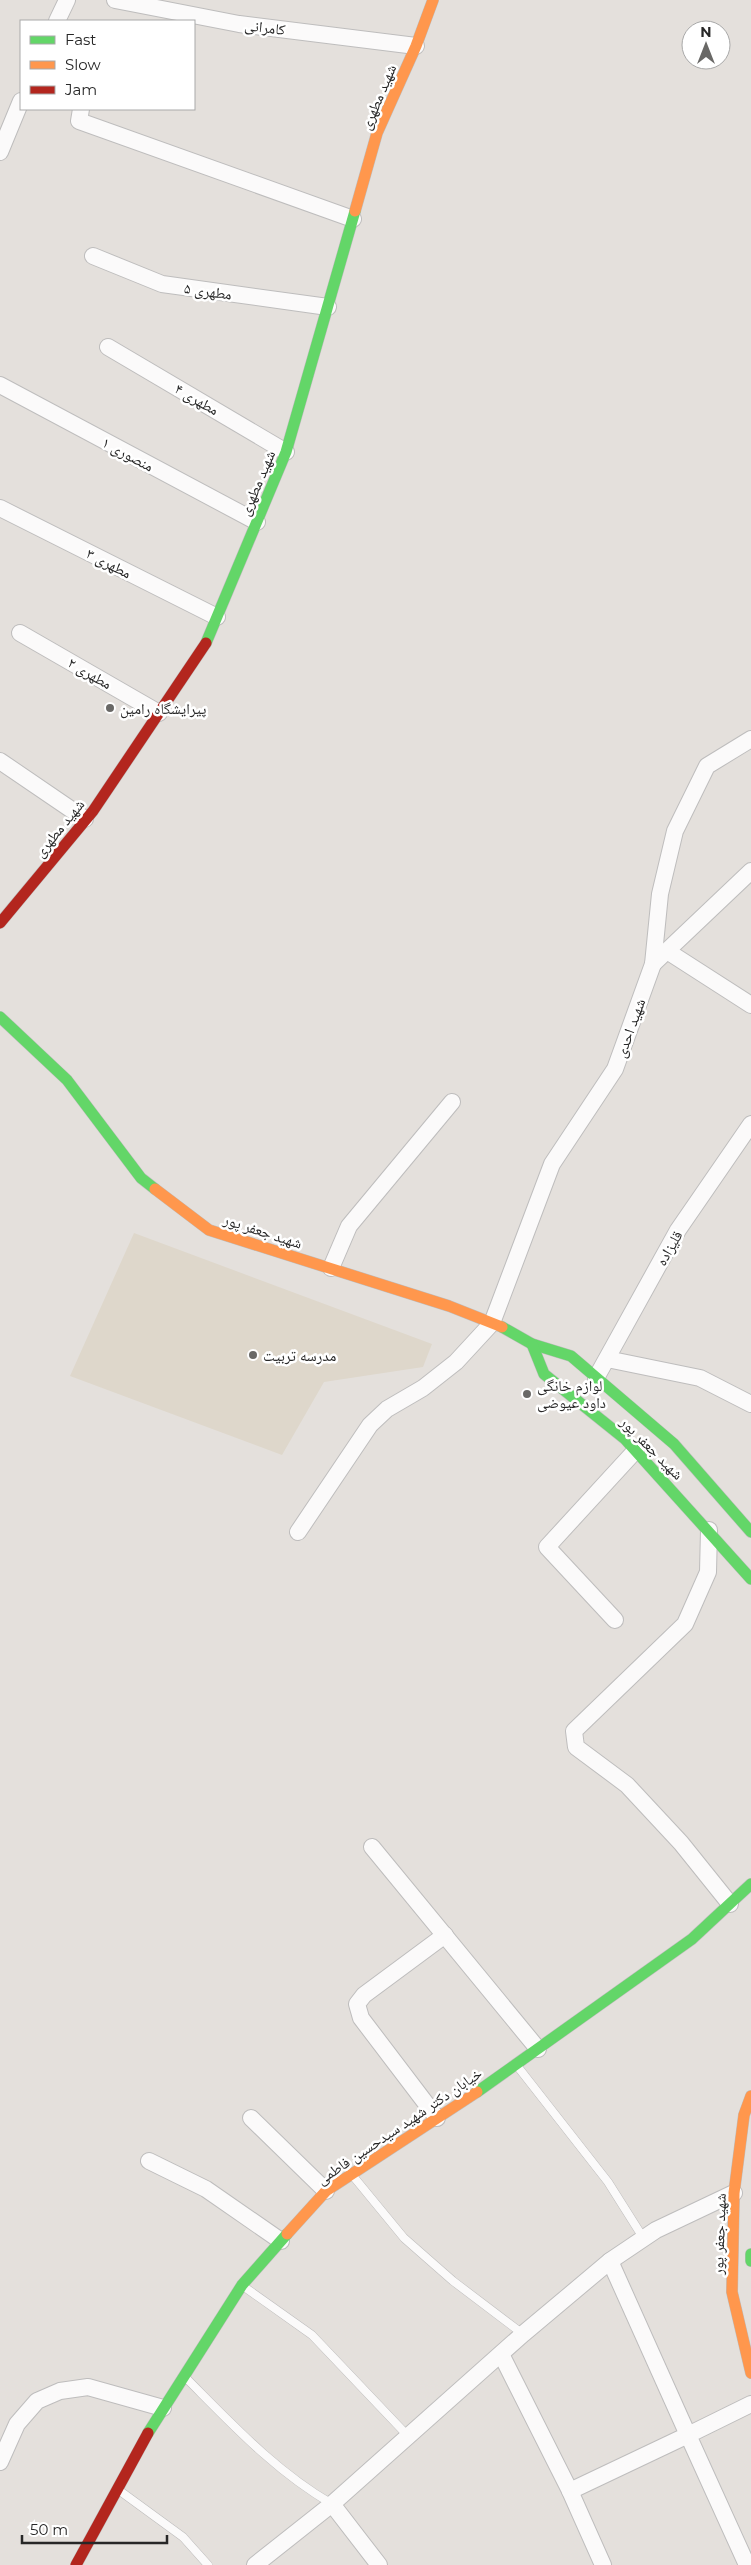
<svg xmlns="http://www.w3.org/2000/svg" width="751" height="2565" viewBox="0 0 751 2565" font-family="Montserrat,'Noto Naskh Arabic',sans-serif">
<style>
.education{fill:#ded7cb}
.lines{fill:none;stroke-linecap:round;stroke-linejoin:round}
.lane-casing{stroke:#bebdbd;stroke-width:9}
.street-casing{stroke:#bebdbd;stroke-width:18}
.fast-casing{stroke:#bebdbd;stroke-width:12}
.slow-casing{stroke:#bebdbd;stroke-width:12}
.jam-casing{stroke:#bebdbd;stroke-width:12}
.lane{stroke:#fbfafa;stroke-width:8}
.street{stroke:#fbfafa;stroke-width:16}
.fast{stroke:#63d668;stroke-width:11}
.slow{stroke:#ff974d;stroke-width:11}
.jam{stroke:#b3261e;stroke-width:11}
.poi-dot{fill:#696866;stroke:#fff;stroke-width:2}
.labels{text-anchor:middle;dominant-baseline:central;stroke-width:5;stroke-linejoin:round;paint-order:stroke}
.street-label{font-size:15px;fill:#272727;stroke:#fff}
.poi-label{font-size:15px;fill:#272727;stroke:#fff;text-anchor:start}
</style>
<rect width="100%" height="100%" fill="#e4e0dc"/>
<!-- education -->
<path class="education" d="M134,1233L432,1344L423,1367L324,1382L282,1455L70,1376Z"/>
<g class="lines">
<defs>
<g id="lane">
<path d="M518,2067L608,2182L644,2239"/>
<path d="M353,2176L404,2238L453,2281L523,2334"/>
<path d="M243,2286L312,2335L408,2436"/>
<path d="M185,2377C231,2423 275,2471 332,2504"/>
<path d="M120,2491L183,2537L208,2565"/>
</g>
<g id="street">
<path d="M115,0L239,24L416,46"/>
<path d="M57,21L67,0"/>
<path d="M81,109L79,121L353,219"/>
<path d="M0,152L21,101"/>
<path d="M93,256L162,284L328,307"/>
<path d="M108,347L286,452"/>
<path d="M0,385L257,522"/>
<path d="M0,508L217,617"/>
<path d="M20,633L159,713"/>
<path d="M0,761L85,819"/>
<path d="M667,951L751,1005"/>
<path d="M653,964L751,871"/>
<path d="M331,1268L349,1226L452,1102"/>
<path d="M607,1359L700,1378L751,1404"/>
<path d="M596,1378L678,1230L751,1124"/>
<path d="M709,1530L708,1572L685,1624L574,1731L576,1747L627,1785L681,1843L730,1904"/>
<path d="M298,1532L370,1425L387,1409L423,1388L456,1362L492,1323L552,1164L615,1069L653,964L660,894L675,831L707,766L751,739"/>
<path d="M615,1620L547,1547L636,1450"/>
<path d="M372,1847L538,2049"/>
<path d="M251,2118L326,2191"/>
<path d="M437,2118L361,2018L357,2004L364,1995L445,1935"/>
<path d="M149,2161L206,2189L281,2241"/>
<path d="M501,2354L570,2491L603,2565"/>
<path d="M0,2462L17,2424L37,2401L60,2391L88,2387L163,2408"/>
<path d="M570,2491L688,2435L610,2261"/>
<path d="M332,2504L379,2565"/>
<path d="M255,2565L332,2504L523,2334L610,2261L656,2230L734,2193"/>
<path d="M747,2565L688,2435L751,2404"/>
</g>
<g id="fast">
<path d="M206,643L286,452L355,211"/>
<path d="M0,1017L67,1080L141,1178L155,1189"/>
<path d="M502,1327L532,1344L571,1356L674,1444L751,1532"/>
<path d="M532,1344L544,1374L625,1439L751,1579"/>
<path d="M477,2092L692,1939L751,1884"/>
<path d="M751,2254V2261"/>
<path d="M148,2433L242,2285L287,2234"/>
</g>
<g id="slow">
<path d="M355,211L377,133L416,46L433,0"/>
<path d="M155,1189L209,1230L449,1306L502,1327"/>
<path d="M751,2096L744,2115L734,2193L732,2292L751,2373"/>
<path d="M287,2234L326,2191L477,2092"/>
</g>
<g id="jam">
<path d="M0,923L93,811L206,643"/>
<path d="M76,2565L148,2433"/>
</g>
</defs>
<!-- lane casing -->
<use href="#lane" class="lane-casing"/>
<!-- street casing -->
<use href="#street" class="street-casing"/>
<!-- fast casing -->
<use href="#fast" class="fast-casing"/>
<!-- slow casing -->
<use href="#slow" class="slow-casing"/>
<!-- jam casing -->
<use href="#jam" class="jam-casing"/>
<!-- lane -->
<use href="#lane" class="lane"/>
<!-- street -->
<use href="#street" class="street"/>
<!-- fast -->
<use href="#fast" class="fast"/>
<!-- slow -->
<use href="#slow" class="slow"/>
<!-- jam -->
<use href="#jam" class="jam"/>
</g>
<!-- markers -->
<g class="poi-dot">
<circle cx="110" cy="708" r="5"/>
<circle cx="253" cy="1355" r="5"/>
<circle cx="527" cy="1394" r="5"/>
</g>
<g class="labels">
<!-- street labels -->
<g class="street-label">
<text transform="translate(265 27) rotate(7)">کامرانی</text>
<text transform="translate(378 97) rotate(-67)">شهید مطهری</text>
<text transform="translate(208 291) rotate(8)">مطهری ۵</text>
<text transform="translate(197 399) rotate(30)">مطهری ۴</text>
<text transform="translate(128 454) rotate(28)">منصوری ۱</text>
<text transform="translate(257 483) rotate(-67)">شهید مطهری</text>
<text transform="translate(109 563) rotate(27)">مطهری ۳</text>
<text transform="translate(90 673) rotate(30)">مطهری ۲</text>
<text transform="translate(59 828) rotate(-51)">شهید مطهری</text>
<text transform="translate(630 1028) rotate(-70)">شهید احدی</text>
<text transform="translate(263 1231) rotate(18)">شهید جعفر پور</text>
<text transform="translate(669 1248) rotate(-60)">قلیزاده</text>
<text transform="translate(652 1448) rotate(45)">شهید جعفر پور</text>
<text transform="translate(399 2126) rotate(-34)">خیابان دکتر شهید سیدحسین فاطمی</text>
<text transform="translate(719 2234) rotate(-88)">شهید جعفر پور</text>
</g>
<!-- poi labels -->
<g class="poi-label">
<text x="120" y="708">پیرایشگاه ‌رامین</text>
<text x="263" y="1355">مدرسه تربیت</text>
<text x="537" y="1385">لوازم خانگی<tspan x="537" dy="17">داود عیوضی</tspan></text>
</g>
</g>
<!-- legend -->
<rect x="20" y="20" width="175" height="90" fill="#ffffff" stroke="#a9a9a9"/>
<rect x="30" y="36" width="25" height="8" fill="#63d668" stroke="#a9a9a9"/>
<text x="65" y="45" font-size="15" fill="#272727">Fast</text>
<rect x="30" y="61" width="25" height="8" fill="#ff974d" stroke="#a9a9a9"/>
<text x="65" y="70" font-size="15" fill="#272727">Slow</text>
<rect x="30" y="86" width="25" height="8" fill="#b3261e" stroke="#a9a9a9"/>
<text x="65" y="95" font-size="15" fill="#272727">Jam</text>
<!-- north arrow -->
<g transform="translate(706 45)"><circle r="24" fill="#ffffff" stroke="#a9a9a9"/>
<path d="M0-4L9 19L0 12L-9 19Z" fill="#696866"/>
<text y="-8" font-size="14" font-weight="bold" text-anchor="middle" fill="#272727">N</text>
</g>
<!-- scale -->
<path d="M22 2535v8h145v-8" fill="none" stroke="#272727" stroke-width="2.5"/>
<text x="30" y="2535" font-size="15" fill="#272727" stroke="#ffffff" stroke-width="4" paint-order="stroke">50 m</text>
</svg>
